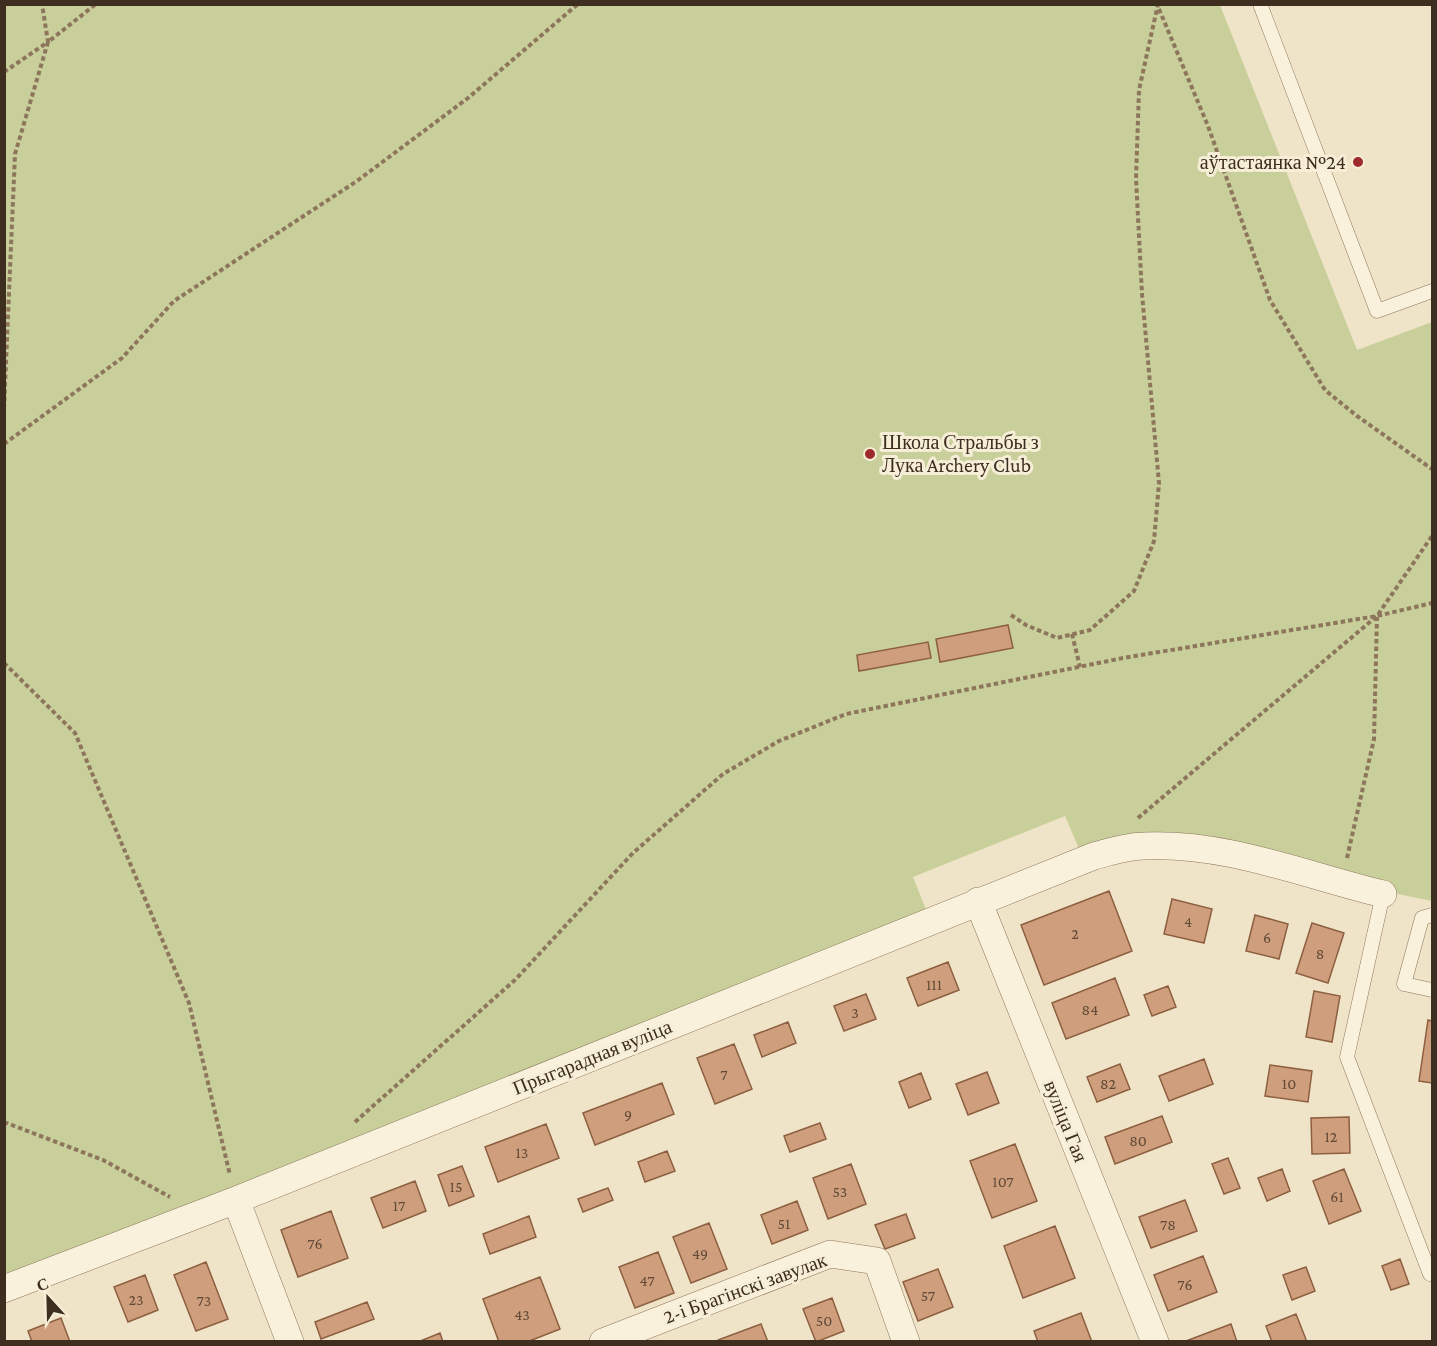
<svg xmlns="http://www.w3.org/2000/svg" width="1437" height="1346" font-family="'Crimson Pro',serif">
<rect width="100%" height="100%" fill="#f0e4c8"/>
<path fill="#c9cf9b" d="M5 5H1220L1357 350 1432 322V901L1383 891 1250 854 1082 856 1065 816 913 877 929 917 5 1287Z"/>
<path fill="#cf9f7d" stroke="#8d5f41" stroke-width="1.5" d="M1008 625 1013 648 940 662 936 639Z
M928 642 931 658 859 671 857 655Z
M1109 891 1132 951 1044 985 1021 925Z
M1172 899 1212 909 1204 943 1164 934Z
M1255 915 1288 924 1279 959 1246 951Z
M1312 923 1344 933 1328 983 1296 973Z
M948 962 959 990 918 1006 907 978Z
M1115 978 1129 1015 1066 1039 1052 1003Z
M1168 986 1176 1007 1152 1016 1144 995Z
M1314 991 1340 996 1332 1042 1306 1037Z
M866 994 876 1019 844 1031 834 1006Z
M1428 1020 1432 1021V1083L1419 1081Z
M788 1022 796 1043 762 1057 754 1035Z
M734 1044 752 1089 715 1104 697 1058Z
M1204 1059 1213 1084 1169 1101 1159 1076Z
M1120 1064 1130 1089 1097 1102 1087 1077Z
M1270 1065 1312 1071 1308 1102 1265 1096Z
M987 1072 999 1103 968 1115 956 1084Z
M921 1073 931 1099 909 1108 899 1082Z
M662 1083 674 1114 595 1145 583 1113Z
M1162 1116 1172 1142 1115 1164 1105 1137Z
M1349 1117 1350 1153 1312 1154 1311 1118Z
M820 1123 826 1139 790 1152 784 1136Z
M546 1124 559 1158 498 1182 485 1147Z
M1015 1144 1037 1201 992 1218 970 1161Z
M667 1151 675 1171 645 1182 638 1162Z
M1228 1158 1240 1188 1224 1194 1212 1164Z
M851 1164 866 1204 828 1219 813 1178Z
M462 1166 474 1196 449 1206 438 1175Z
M1282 1169 1290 1191 1267 1201 1258 1178Z
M1344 1169 1361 1211 1329 1224 1313 1181Z
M415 1181 426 1211 383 1228 371 1198Z
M608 1188 613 1200 583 1212 578 1199Z
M1185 1200 1197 1231 1151 1248 1139 1217Z
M797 1201 808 1230 772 1244 761 1215Z
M331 1211 348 1258 298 1277 281 1230Z
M906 1214 915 1238 885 1249 875 1225Z
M529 1216 536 1237 490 1254 483 1234Z
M709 1223 727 1269 691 1283 673 1237Z
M1055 1226 1075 1278 1023 1298 1004 1246Z
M658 1252 674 1293 635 1308 619 1267Z
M1203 1256 1217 1292 1168 1311 1154 1275Z
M1400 1259 1409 1284 1391 1290 1382 1266Z
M206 1262 228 1319 196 1331 174 1275Z
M1306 1267 1315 1291 1292 1300 1283 1275Z
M938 1269 953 1307 918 1321 903 1282Z
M145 1275 158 1310 128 1322 114 1287Z
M540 1277 560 1329 527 1342H499L483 1299Z
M832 1298 844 1331 816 1342 803 1309Z
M367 1302 374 1319 321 1339 315 1322Z
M1081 1313 1092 1342H1038L1034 1331Z
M1296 1314 1307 1342H1272L1266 1326Z
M61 1318 70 1342H32L28 1331Z
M761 1324 768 1342H718V1340Z
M1231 1324 1237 1342 1186 1341Z
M440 1333 443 1342H418Z"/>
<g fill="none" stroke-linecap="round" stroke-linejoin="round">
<g stroke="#8d765c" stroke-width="15">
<path id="lane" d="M1260 4 1377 311 1432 291
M1383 894 1347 1057 1430 1274
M1432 915 1422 918 1404 984 1432 990"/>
</g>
<g stroke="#8d765c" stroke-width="28">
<path id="street" d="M978 901 1155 1342
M236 1200 290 1342
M4 1289 236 1200 1094 856C1110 852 1127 846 1144 846 1226 842 1304 875 1383 894
M603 1342 830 1254 877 1261 906 1342"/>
</g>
<path stroke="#8d765c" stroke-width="4" stroke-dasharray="4.5 3" stroke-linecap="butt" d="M1159 9 1208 126 1270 300 1325 390 1357 416 1432 469
M4 72 48 42 42 4
M4 409 15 154 48 42 96 4
M4 444 122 358 174 301 357 181 468 98 578 4
M1011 615 1026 625 1057 638 1090 630 1134 591 1154 541 1159 483 1142 294 1136 178 1139 90 1158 4
M1072 634 1080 667
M4 663 75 733 189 1003 230 1175
M1138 818 1377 616 1432 536
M1347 858 1374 739 1377 617
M4 1122 103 1160 170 1197
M355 1122 515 980 633 853 723 774 779 741 846 714 1123 658 1377 616 1432 603"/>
<use href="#lane" stroke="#faf1dc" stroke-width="14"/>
<use href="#street" stroke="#faf1dc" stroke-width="27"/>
</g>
<g fill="#9e2a2b" stroke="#f7eed8" stroke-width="2">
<circle cx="1358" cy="162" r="6"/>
<circle cx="870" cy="454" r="6"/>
</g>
<g text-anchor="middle" stroke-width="6" stroke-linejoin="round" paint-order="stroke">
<g font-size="16" fill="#624a37">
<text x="1188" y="927">4</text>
<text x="1075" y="939">2</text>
<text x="1267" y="943">6</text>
<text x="1320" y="959">8</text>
<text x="934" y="990">111</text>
<text x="1090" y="1015">84</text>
<text x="855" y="1018">3</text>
<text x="724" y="1080">7</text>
<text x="1108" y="1089">82</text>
<text x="1289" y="1089">10</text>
<text x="628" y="1120">9</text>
<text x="1331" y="1142">12</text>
<text x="1138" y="1146">80</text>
<text x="522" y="1158">13</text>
<text x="1003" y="1187">107</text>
<text x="456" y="1192">15</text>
<text x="840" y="1197">53</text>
<text x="1337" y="1202">61</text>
<text x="399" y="1211">17</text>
<text x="784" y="1229">51</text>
<text x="1168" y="1230">78</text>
<text x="315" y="1249">76</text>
<text x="700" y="1259">49</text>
<text x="647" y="1286">47</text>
<text x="1185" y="1290">76</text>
<text x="928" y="1301">57</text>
<text x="136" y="1305">23</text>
<text x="204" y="1306">73</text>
<text x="522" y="1320">43</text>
<text x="824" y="1326">50</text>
</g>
<g font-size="20" fill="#3d2e20" stroke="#f7eed8" text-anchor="end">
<text x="1346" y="169">аўтастаянка №24</text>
<text x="882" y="449" text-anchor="start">Школа Стральбы з<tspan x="882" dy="23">Лука Archery Club</tspan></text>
</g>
<g font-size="20" fill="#3d2e20" stroke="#f7eed8">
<text transform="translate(592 1057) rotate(-22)" y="7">Прыгарадная вуліца</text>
<text transform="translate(1066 1121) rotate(68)" y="7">вуліца Гая</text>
<text transform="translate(745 1288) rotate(-20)" y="7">2-і Брагінскі завулак</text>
</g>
</g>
<rect width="1437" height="1346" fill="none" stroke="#3d2e20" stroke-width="12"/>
<g transform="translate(48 1298) rotate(338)" stroke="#f7eed8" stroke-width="4.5" paint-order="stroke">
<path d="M0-4.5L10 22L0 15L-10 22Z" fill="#3d2e20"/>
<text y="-9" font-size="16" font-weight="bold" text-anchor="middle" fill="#3d2e20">С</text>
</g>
</svg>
